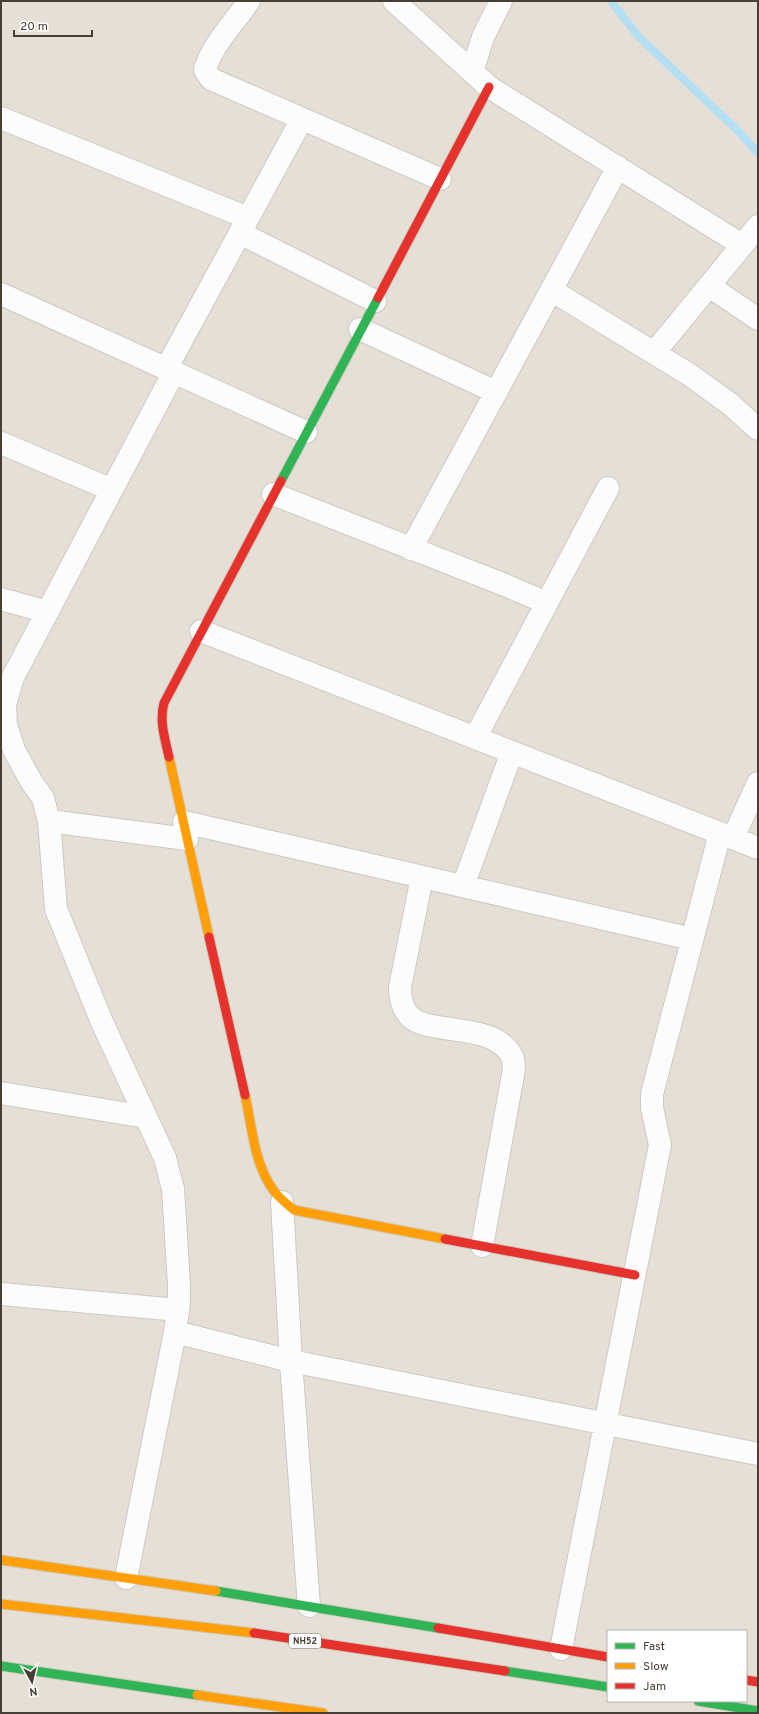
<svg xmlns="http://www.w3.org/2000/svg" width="759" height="1714" font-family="Overpass,sans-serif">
<rect width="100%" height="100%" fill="#f0ede8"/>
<path fill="#e5dfd5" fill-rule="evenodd" d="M1 1H758V1713H1ZM608 1631H746V1701H608Z"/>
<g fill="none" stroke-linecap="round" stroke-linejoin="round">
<path stroke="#b4def2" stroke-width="8" d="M611 1 638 36 739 132 758 153"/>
<g stroke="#cdc9c4" stroke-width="24">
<path id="street" d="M249 1C235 22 211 46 205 70L211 79 440 179
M394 1 489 87 742 245
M472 72 483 37 501 1
M1 118 248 218
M240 233 375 301
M709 286 758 319
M551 290 690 375 730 404 758 429
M1 294 306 432
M360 329 496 392
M654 353 758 226
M166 369 302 119
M1 443 112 490
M273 494 505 585 547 603
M411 549 618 167
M1 599 48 612
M201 631 758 848
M475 738 608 488
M49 821 187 839
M184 822 692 939
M733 838 758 783
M422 877 400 987C400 996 401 1005 407 1013 423 1038 492 1019 512 1056 514 1060 513 1065 514 1069L482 1246
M463 886 512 752
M1 1093 146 1117
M282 1202 291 1361 309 1606
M1 1294 178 1310
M175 1332 291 1361 758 1454
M126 1578 175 1332 179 1304V1284L173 1189 165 1158 101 1020 56 909 49 821 43 798 31 781 14 750 6 725 5 705 13 677 174 372
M561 1649 660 1145 652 1108V1094L720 833"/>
</g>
<g stroke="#d0cabe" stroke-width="11">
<path id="fast" d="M281 481 378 298
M216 1591 438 1628
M1 1666 197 1695
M505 1671 608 1687
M698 1701 758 1711"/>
</g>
<g stroke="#d0cabe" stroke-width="11">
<path id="slow" d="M169 757 209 937
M245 1095C252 1126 254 1165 274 1191 279 1198 287 1204 294 1210L445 1239
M1 1560 216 1591
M1 1604 254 1633
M197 1695 323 1713"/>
</g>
<g stroke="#d0cabe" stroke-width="11">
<path id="jam" d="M378 298 489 87
M169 757C165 739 159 721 164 703L281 481
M209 937 245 1095
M445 1239 635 1275
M438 1628 608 1657
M254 1633 505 1671
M746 1680 758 1682"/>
</g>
<use href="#street" stroke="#fdfcfc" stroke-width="22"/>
<use href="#fast" stroke="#30b455" stroke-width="9"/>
<use href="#slow" stroke="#ff9f0a" stroke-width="9"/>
<use href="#jam" stroke="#e5322d" stroke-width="9"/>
</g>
<g text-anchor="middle" stroke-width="4" stroke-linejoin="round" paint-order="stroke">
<rect fill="#fff" stroke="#7e7871" stroke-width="1" x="289" y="1634" width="32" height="14" rx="3"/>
<g font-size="9" font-weight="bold" fill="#473e34">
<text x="305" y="1644">NH52</text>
</g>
</g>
<rect width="759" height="1714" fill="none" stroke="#473e34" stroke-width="4"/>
<rect x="607" y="1630" width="140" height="72" fill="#ffffff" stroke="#b5b2ae"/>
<rect x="615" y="1643" width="20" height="6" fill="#30b455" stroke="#b5b2ae"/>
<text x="643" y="1650" font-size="12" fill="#473e34">Fast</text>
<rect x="615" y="1663" width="20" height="6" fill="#ff9f0a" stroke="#b5b2ae"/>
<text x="643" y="1670" font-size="12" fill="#473e34">Slow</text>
<rect x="615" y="1683" width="20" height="6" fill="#e5322d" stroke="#b5b2ae"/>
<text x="643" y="1690" font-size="12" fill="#473e34">Jam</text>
<g transform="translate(32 1682) rotate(172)" stroke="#ffffff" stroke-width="3" paint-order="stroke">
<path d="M0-3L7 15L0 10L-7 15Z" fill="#473e34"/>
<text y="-6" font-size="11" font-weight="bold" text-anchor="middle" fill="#473e34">N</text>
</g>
<path d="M14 30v6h78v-6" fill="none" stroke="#473e34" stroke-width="2"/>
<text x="20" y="30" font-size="12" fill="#473e34" stroke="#ffffff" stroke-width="3" paint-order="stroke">20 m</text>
</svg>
